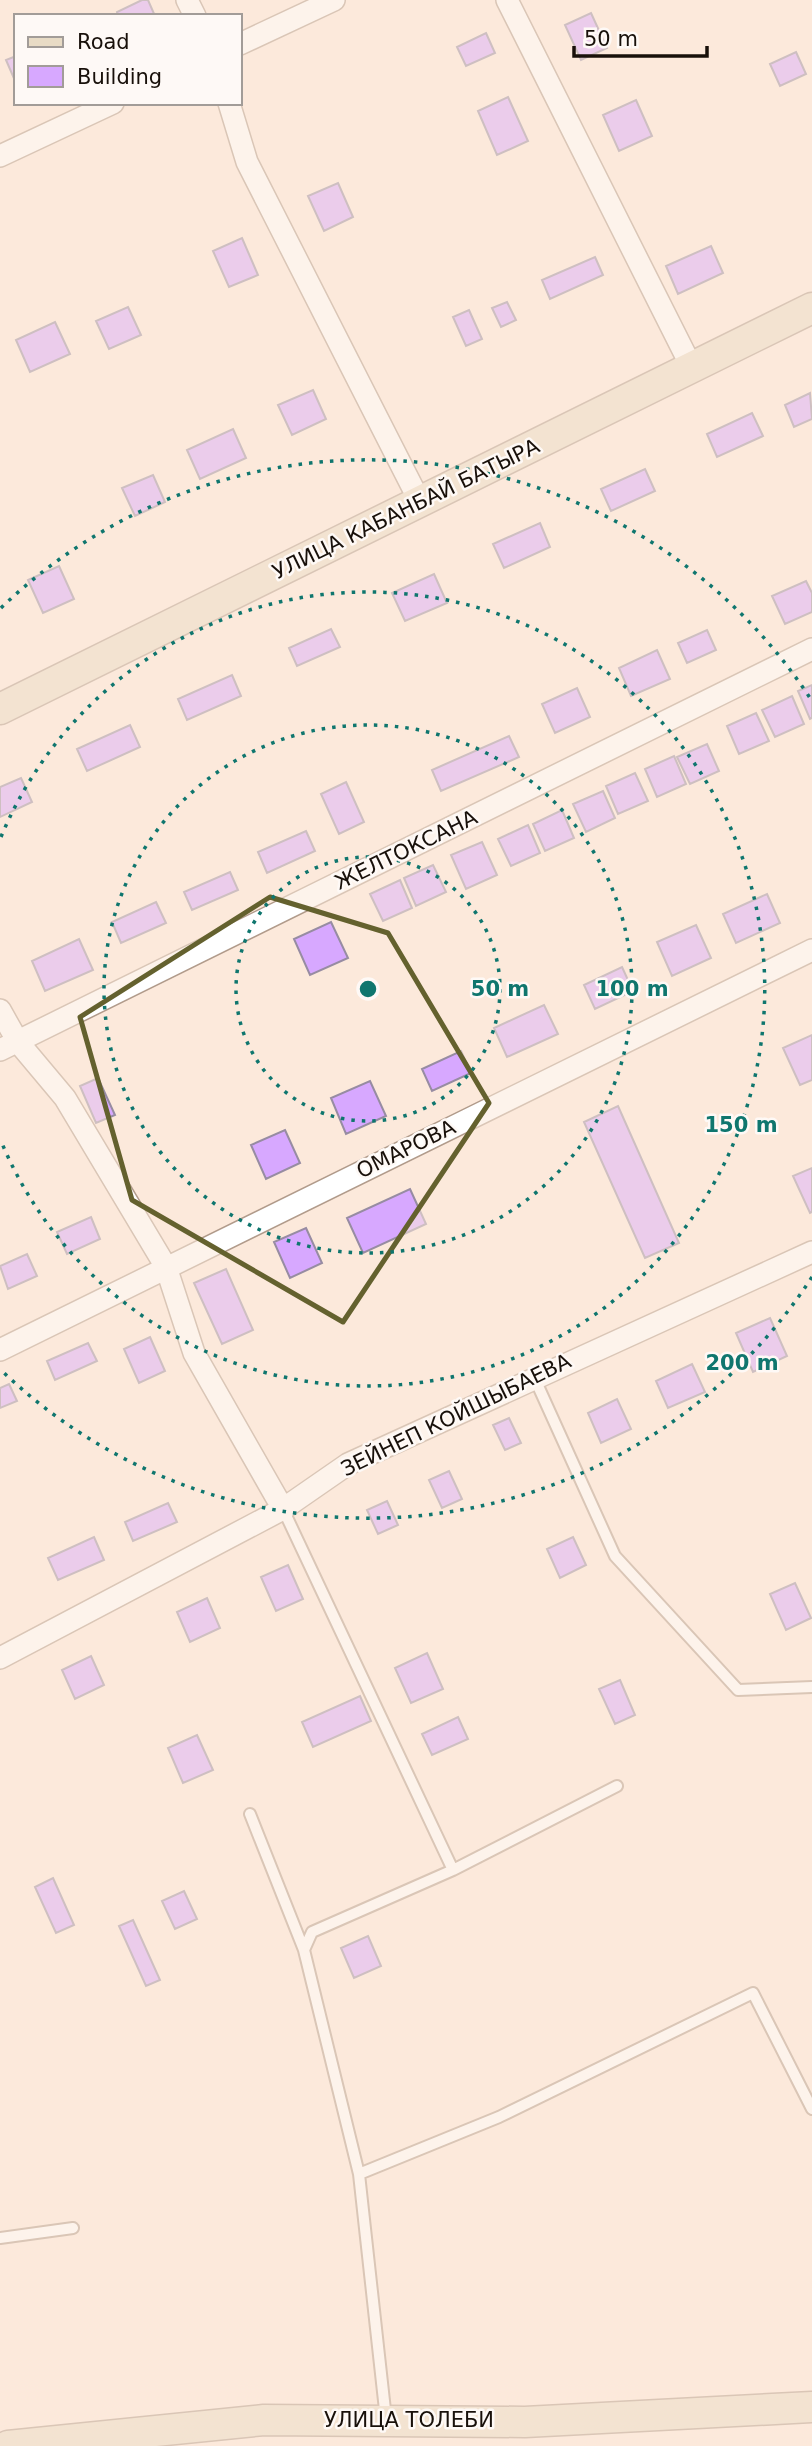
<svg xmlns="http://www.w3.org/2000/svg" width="812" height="2446" font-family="'DejaVu Sans',sans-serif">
<rect width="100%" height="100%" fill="#fce9db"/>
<path fill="#d7a8ff" stroke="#978ca2" stroke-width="2" d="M142 0H148L155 16H118L117 12Z
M591 13 607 48 581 60 565 25Z
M486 33 495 53 466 66 457 47Z
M796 52 806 74 780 86 770 64Z
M16 56V83L6 60Z
M508 97 528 141 497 155 478 111Z
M636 100 652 136 619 151 603 115Z
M338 183 353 217 324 231 308 196Z
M242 238 258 275 229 287 213 251Z
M711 246 723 273 678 294 666 266Z
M595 257 603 275 550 299 542 280Z
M507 302 516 320 501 327 492 308Z
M128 307 141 335 109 349 96 321Z
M469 310 482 339 466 346 453 317Z
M55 322 70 354 30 372 16 340Z
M313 390 326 419 292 435 278 405Z
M810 393 812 419 794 427 785 405Z
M752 413 763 436 717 457 707 434Z
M233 429 246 458 200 479 187 450Z
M645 469 655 491 611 511 601 489Z
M153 475 165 502 135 516 122 488Z
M540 523 550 547 504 568 493 544Z
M59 566 74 599 43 613 28 580Z
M434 574 447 603 405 621 392 593Z
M806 581 812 593V612L785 624 772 596Z
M331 629 340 647 297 666 289 648Z
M707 630 716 650 687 663 678 643Z
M657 650 670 679 631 696 619 668Z
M232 675 241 696 187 720 178 699Z
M812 685V718L810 719 798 691Z
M577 688 590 717 555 733 542 704Z
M792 696 804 724 775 737 762 710Z
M756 713 769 741 739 754 727 726Z
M130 725 140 747 87 771 77 749Z
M509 736 519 757 441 791 432 770Z
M707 744 719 771 690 784 677 757Z
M674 756 686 784 657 797 645 769Z
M635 773 648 801 618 814 606 786Z
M21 778 32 802 0 817V787Z
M346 782 364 822 339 834 321 794Z
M603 791 615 818 586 832 573 804Z
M562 810 574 838 545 851 533 824Z
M528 825 540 853 511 866 498 839Z
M306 831 315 851 267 873 258 852Z
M482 842 497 875 466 889 451 855Z
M433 865 446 892 416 906 404 878Z
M230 872 238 890 192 910 184 892Z
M400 880 412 908 383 921 370 894Z
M767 894 780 923 736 943 723 914Z
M156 902 166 923 121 943 112 922Z
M331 922 348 958 310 975 294 939Z
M696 925 711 958 672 976 657 942Z
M79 939 93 970 45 991 32 961Z
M622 967 633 991 595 1009 584 985Z
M544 1005 558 1034 507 1057 494 1028Z
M812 1035V1080L800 1085 783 1048Z
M461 1051 471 1073 432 1091 422 1069Z
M98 1078 115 1115 96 1123 80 1086Z
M370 1081 386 1116 346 1134 331 1098Z
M618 1106 679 1243 645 1258 584 1122Z
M285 1130 300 1163 266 1179 251 1145Z
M812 1168V1212L810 1213 793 1176Z
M410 1189 426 1224 363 1253 347 1218Z
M91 1217 100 1239 67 1254 57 1232Z
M306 1228 322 1263 290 1278 274 1242Z
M27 1254 37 1276 8 1289 0 1266Z
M226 1269 253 1330 222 1344 194 1283Z
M770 1318 787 1356 753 1372 736 1333Z
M150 1337 165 1371 139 1383 124 1349Z
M88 1343 97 1361 55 1380 47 1361Z
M692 1364 705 1392 668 1408 656 1381Z
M9 1384 17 1401 0 1408V1388Z
M617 1399 631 1429 601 1443 588 1413Z
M509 1418 521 1443 505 1450 493 1425Z
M449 1471 462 1499 442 1508 429 1480Z
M387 1501 398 1525 378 1534 367 1510Z
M168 1503 177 1522 133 1541 125 1522Z
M94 1537 104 1560 58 1580 48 1558Z
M573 1537 586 1565 560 1578 547 1549Z
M288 1565 303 1599 276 1611 261 1577Z
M795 1583 811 1618 786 1630 770 1594Z
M207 1598 220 1628 190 1642 177 1612Z
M427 1653 443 1689 411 1703 395 1668Z
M91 1656 104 1685 75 1699 62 1670Z
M620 1680 635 1715 615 1724 599 1689Z
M360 1696 371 1721 313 1747 302 1722Z
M458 1717 468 1739 432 1755 422 1734Z
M197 1735 213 1770 183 1783 168 1748Z
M53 1878 74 1925 56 1933 35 1887Z
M184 1891 197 1919 175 1929 162 1901Z
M133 1920 160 1980 146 1986 119 1926Z
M368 1936 381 1966 354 1978 341 1948Z"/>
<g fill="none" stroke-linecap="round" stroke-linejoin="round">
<g stroke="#b19b8b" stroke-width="14">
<path id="lane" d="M534 1377 615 1556 738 1690 812 1687
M283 1509 453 1870
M250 1814 304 1950
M359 2174 499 2117 753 1993 812 2109
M0 2238 73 2228
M386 2419 359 2174 304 1950 312 1932 453 1870 617 1786"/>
</g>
<g stroke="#b19b8b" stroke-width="24">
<path id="street" d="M187 0 195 16
M507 0 692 368
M240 44 334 0
M229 103 247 162 420 502
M0 156 113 103
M0 1010 18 1042 65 1098 166 1267 194 1353 283 1509
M0 1050 812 649
M0 1350 812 950
M0 1658 283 1509 348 1464 812 1252"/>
</g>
<g stroke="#b19b8b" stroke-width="33">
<path id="secondary" d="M0 709 812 308
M8 2446 264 2420 525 2422 812 2407"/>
</g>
<use href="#lane" stroke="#fff" stroke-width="10"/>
<use href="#street" stroke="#fff" stroke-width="21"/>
<use href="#secondary" stroke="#e8dbc5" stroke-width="30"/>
</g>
<path d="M0 0H812V2446H0ZM270 897 388 933 489 1103 343 1322 132 1200 80 1017Z" fill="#fce9db" fill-opacity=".55" fill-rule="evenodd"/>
<path fill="none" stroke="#64612e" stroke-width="5" stroke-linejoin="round" d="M270 897 388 933 489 1103 343 1322 132 1200 80 1017Z"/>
<g fill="none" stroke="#0f766e" stroke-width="3.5" stroke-dasharray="3.5 7">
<circle cx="368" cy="989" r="132"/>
<circle cx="368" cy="989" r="264"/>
<path d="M1 837A397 397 0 1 1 1 1141"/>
<path d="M812 1277A529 529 0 0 1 1 1370M1 608A529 529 0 0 1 812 701"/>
</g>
<g text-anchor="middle" stroke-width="5" stroke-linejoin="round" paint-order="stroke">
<g font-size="21" fill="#18100a" stroke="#fef9f6">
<text transform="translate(406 509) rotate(-26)" y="7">УЛИЦА КАБАНБАЙ БАТЫРА</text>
<text transform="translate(406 850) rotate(-26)" y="7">ЖЕЛТОКСАНА</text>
<text transform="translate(406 1149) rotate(-26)" y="7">ОМАРОВА</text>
<text transform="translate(456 1415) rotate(-26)" y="7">ЗЕЙНЕП КОЙШЫБАЕВА</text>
<text x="409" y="2427">УЛИЦА ТОЛЕБИ</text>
</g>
</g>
<circle cx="368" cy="989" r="10" fill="#0f766e" stroke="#fef9f6" stroke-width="3.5"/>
<g font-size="21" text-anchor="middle" font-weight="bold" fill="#0f766e" stroke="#fef9f6" stroke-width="5" stroke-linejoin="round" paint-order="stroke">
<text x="500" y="996">50 m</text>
<text x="632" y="996">100 m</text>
<text x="741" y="1132">150 m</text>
<text x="742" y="1370">200 m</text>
</g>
<rect x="14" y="14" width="228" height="91" fill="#fef9f6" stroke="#a29c98" stroke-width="2"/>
<rect x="28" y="37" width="35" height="10" fill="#e8dbc5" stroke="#a29c98" stroke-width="2"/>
<text x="77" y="49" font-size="21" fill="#18100a">Road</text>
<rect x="28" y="66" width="35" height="21" fill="#d7a8ff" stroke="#a29c98" stroke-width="2"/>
<text x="77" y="84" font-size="21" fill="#18100a">Building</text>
<path d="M574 46v10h133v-10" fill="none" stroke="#18100a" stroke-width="3.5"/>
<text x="584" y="46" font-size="21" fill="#18100a" stroke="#fef9f6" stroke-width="5" paint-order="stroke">50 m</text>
</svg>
